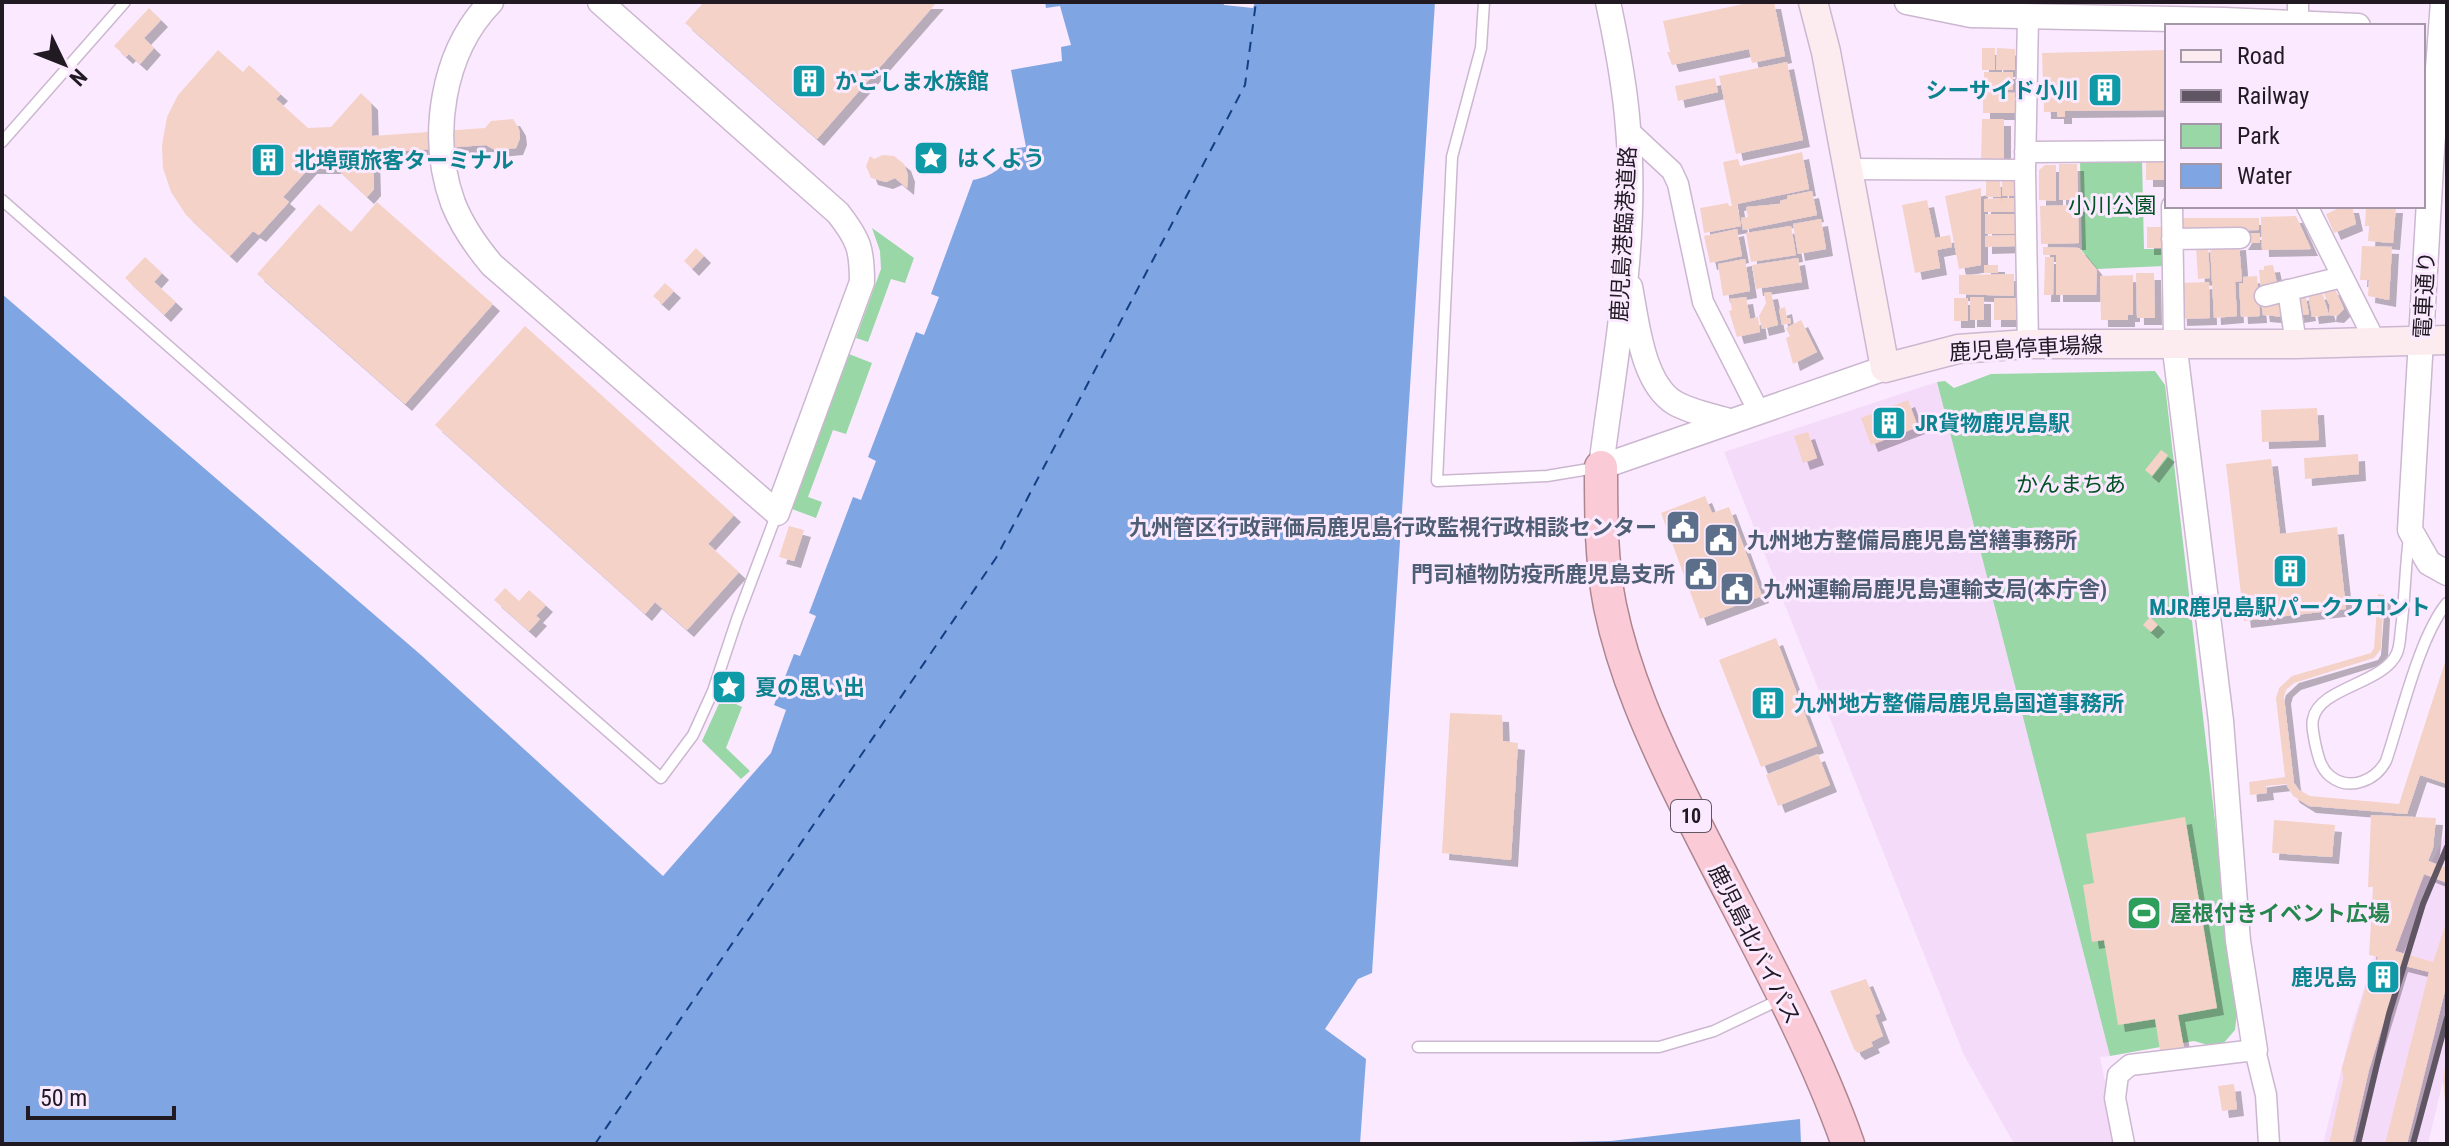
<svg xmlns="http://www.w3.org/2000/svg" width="2449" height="1146" font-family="'Roboto Condensed','Noto Sans JP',sans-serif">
<defs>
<filter id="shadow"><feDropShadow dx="7" dy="7" stdDeviation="0" flood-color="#0004"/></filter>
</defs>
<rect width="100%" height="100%" fill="#fbeaff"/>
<path fill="#f5dbfa" d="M1937 382 2110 1056 2100 1057 2118 1144H2014L1964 1055 1724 452Z
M2447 831V1064L2428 1144H2323L2352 1026 2378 944 2425 876Z"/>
<path fill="#9ad7a7" d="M2142 159 2144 249H2165V266L2097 269 2082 251 2080 161Z
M872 228 914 258 905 283 891 279 868 342 856 338 881 269 880 251Z
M849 354 872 363 846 434 833 430 808 497 822 502 816 518 792 509Z
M2155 371 2165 385 2237 1013 2235 1030 2222 1045H2208L2194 1041 2110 1056 1937 382 1945 381 1954 388 1991 374Z
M722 697 742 707 726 748 750 771 741 779 702 741Z"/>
<path fill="#7fa5e3" d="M1045 2H1223L1224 5 1253 8 1255 2H1435L1372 973 1358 979 1325 1029 1366 1059 1360 1144H2V294L421 655 663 876 771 753 786 710 774 705 794 654 800 656 816 616 809 613 853 497 861 500 876 461 868 457 916 332 924 335 939 297 931 294 973 180C993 176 1004 168 1011 149L1026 147 1011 70 1062 61 1061 47 1071 45 1060 6 1046 8Z
M1800 1119 1801 1144H1472L1611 1141Z"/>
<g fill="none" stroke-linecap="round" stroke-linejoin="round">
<path stroke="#133f86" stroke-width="2" stroke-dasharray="10 8" stroke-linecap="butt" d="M595 1144 996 558 1245 85 1256 2"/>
</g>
<path fill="#f4d2c8" filter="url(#shadow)" d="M704 2H937L817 139 685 23Z
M1753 2H1774L1785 56 1752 63 1749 49 1672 65 1667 52H1670L1663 21Z
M149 8 161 20 144 38 154 48 140 64 129 54 126 57 114 46Z
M1982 48H1995V70H1982Z
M1997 48 2015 49V70H1996Z
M218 50 243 72 249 65 281 94 276 99 308 128 331 127 361 93 371 103 372 136 485 128 491 121 513 119 519 129 520 138 516 148 495 150 486 145 373 153 374 189 367 197 335 167H310L283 197 289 202 259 235 253 231 230 256 186 215 171 192 163 168 162 145 167 117 178 95Z
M2167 50V110L2065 111V117H2057V112H2044L2042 53Z
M1787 62 1803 140 1736 154 1719 76Z
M1984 72H2013V90L1984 89Z
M1715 78 1718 92 1678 101 1675 86Z
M1983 92 2017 93V113H1983Z
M1982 119H2004V159H1981Z
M1802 152 1809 189 1737 204 1741 226 1704 233 1700 208 1728 203 1729 206H1732L1723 162 1738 159 1740 166Z
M883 155 894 156 904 164 908 175 907 188 895 178 886 182 871 178 866 166 870 156 874 159Z
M2146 160H2161L2164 164V180H2146Z
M2059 164H2077L2078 200H2059Z
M2045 165H2056V201L2039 200V170Z
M1986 180H2000L2001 197H1986Z
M2002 180H2012L2018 185V196H2002Z
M1981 188V265L1959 269 1945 196Z
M1812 191 1817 215 1743 230 1741 218 1748 217 1746 207 1781 204 1780 201 1787 199V196Z
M2001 198 2002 204V198H2016V212H1984V199Z
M1927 200 1935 238 1950 235 1952 247 1937 250 1940 268 1915 273 1902 205Z
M377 202 493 304 405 404 257 274 319 204 351 232Z
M2078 205 2079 243 2041 244 2040 206Z
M2344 206H2352L2356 224 2334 233 2326 214Z
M2366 206H2396L2393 243 2368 241 2369 226H2365Z
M1985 214H2017V234H1985Z
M2296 216 2311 249 2262 250 2261 217Z
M2179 218H2259V230L2179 231Z
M1821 219 1826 249 1798 254 1793 224Z
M1791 226 1796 255 1751 262 1746 233Z
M2147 227H2164L2165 248H2147Z
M1737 229 1742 256 1710 263 1704 236Z
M2247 233H2260V243H2241Z
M2017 235V246L1985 247V236Z
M2239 243 2242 281 2235 282 2237 316 2214 318 2210 245Z
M2208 245 2210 278 2198 279 2196 246Z
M2362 246 2392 247 2389 300 2368 296 2369 280H2360Z
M2043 247 2079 248 2097 270 2096 295H2056V255H2043Z
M696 248 704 256 692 269 684 261Z
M145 257 162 273 154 282 176 302 164 315 125 278Z
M2045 257H2054L2053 295H2044Z
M1798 258 1802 282 1756 289 1752 265Z
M1745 259 1750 291 1723 296 1718 264Z
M1984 265H1998V273H1984Z
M2273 265 2278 288 2261 290 2259 270H2264V266Z
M2136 273H2154L2155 318H2137Z
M2014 274V296L1959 294V275Z
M2133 275V315H2128V320H2101L2100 276Z
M2257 276 2260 316 2241 317 2239 283H2243V277Z
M2209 282 2210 318 2180 319 2179 283Z
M665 283 674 291 662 304 653 296Z
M2334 287 2344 309 2337 316 2329 315 2330 306 2323 292Z
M1771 292 1778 325 1762 329 1759 316 1766 303 1764 293Z
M2322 292 2329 315 2312 317 2308 294Z
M2305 293 2309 314 2297 316 2293 295Z
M1746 297 1750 319 1758 317 1760 332 1737 337 1729 311 1732 310 1730 299Z
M1970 297H1984V320H1970Z
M1954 298H1968V321H1954Z
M1994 298H2018V320H1994Z
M2282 298 2285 317 2263 315 2261 302Z
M1785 307 1787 318H1790L1791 323 1782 325 1779 309Z
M1801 320 1817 352 1793 364 1786 338 1790 336 1786 328Z
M525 326 734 515 708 544 739 572 687 630 655 602 645 614 435 425Z
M1908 400 1918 427 1871 445 1861 418Z
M2317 408 2319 440 2262 442 2261 410Z
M2041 415 2048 416 2050 423 2046 429 2039 428 2036 421Z
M1808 432 1817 458 1803 463 1794 436Z
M2161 450 2168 455 2152 476 2145 470Z
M2358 454 2359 474 2305 479 2304 458Z
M2271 459 2280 534 2337 527 2346 609 2244 621 2226 464Z
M1705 496 1712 513 1729 507 1762 596 1700 619 1661 513Z
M789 526 804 530 794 561 779 557Z
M505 588 519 601 529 590 546 605 536 616 540 619 529 631 494 600Z
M2378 594 2384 595 2381 649 2374 658 2294 683 2286 690 2284 697 2294 783 2299 790 2310 796 2399 804 2446 659 2447 784 2420 775 2407 814 2309 806 2293 796 2286 784 2266 786 2267 793 2250 795 2249 782 2285 777 2276 698 2279 688 2292 676 2371 653 2374 648Z
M2150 617 2158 625 2151 632 2143 625Z
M1776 638 1817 746 1761 767 1719 660Z
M1450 713 1502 715 1503 741 1518 743 1511 860 1442 853Z
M1818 754 1830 785 1778 806 1766 775Z
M2371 815 2436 818 2433 848 2428 861 2447 868V883L2424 874 2395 951 2433 962 2447 920V983L2407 1144H2385L2429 972 2401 965 2369 1070 2352 1144H2329L2343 1079 2342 1068 2367 982 2378 957 2369 955 2373 887H2368Z
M2185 817 2217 1008 2178 1015 2184 1048 2160 1051 2155 1019 2118 1025 2104 940 2092 942 2083 885 2094 883 2086 834Z
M2274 820 2335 825 2332 857 2272 853Z
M1866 979 1880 1013 1875 1015 1883 1036 1871 1042 1873 1046 1858 1053 1854 1049 1830 991Z
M2445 1066 2447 1102H2445L2443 1080Z
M2234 1084 2237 1109 2222 1111 2218 1086Z"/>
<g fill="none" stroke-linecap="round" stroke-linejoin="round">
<g stroke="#ccb7d0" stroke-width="13">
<path id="service" d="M1484 2 1481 48 1452 157 1437 481 1547 476 1595 468
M2 142 125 2
M2 200 661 778 693 735 713 691 737 619 777 513
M2409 538C2405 568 2405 599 2401 629 2400 637 2400 646 2397 653 2384 684 2319 687 2313 719 2311 727 2314 735 2315 743 2318 755 2320 768 2330 776 2350 792 2376 780 2386 761 2401 717 2419 637 2447 603
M1418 1047H1659L1714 1031 1781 999"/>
</g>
<g stroke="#ccb7d0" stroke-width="23">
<path id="minor" d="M2298 2V23
M2028 17 2025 170 2028 344
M1629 131 1672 171 1678 184 1703 302 1759 412
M2025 152 2167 151
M1847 169 2025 170
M2172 206 2174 342
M2307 206 2376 343
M2172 239 2240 238
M2288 290 2296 344
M2265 296 2342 277
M2124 1144 2115 1098 2118 1075 2130 1065 2255 1050 2266 1095 2269 1144"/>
</g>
<g stroke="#ccb7d0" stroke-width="27">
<path id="tertiary" d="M491 2C442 52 429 137 453 203 462 226 476 246 492 265L777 513 862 282C862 249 859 240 838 213L600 2
M1608 2C1617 44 1625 85 1628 128 1638 241 1615 356 1601 467L1885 368
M1907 2 1971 15 2224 20 2358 26
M2443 2 2432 149 2410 530 2429 563 2447 573
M1630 287C1637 322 1642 383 1675 403 1691 412 1712 416 1729 421
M2174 342 2221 721 2238 941 2255 1050"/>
</g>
<g stroke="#ccb7d0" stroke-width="31">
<path id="secondary" d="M1813 2 1826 52 1885 368 1958 349 2028 344H2296L2447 340"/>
</g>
<g stroke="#ad8590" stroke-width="35">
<path id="trunk" d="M1601 467C1601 514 1601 561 1610 606 1624 674 1653 738 1683 799 1738 912 1806 1025 1848 1144"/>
</g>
<use href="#service" stroke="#fff" stroke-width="10"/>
<use href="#minor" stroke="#fff" stroke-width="20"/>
<use href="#tertiary" stroke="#fff" stroke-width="24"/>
<use href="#secondary" stroke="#fdecef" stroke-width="28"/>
<use href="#trunk" stroke="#facbd6" stroke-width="32"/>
<path stroke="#605663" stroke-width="6" d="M2358 1144 2389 1014 2423 904 2447 847
M2413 1144 2447 1018"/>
</g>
<defs>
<g id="building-square" transform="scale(1.8)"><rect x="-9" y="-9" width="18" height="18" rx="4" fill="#0f9aa8" stroke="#fbeaff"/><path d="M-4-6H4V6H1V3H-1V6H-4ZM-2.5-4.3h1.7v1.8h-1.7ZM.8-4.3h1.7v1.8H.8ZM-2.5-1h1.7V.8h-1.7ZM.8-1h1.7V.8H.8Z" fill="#fff"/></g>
<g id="sight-square" transform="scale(1.8)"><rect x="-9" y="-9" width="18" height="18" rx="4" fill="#0f9aa8" stroke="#fbeaff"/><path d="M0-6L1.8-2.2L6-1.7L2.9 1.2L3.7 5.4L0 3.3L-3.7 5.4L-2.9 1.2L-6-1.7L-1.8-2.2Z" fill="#fff"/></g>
<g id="civic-square" transform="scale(1.8)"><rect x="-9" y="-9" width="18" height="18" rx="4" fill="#5c6f8a" stroke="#fbeaff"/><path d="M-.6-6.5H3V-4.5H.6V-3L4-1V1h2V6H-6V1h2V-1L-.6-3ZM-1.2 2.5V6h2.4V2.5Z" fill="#fff"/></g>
<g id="stadium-square" transform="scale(1.8)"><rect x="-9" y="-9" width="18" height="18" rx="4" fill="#2e9e5b" stroke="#fbeaff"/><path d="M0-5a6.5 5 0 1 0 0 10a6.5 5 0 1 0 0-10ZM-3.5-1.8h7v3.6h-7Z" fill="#fff"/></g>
</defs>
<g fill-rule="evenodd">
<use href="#building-square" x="809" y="81"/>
<use href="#building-square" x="2105" y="90"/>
<use href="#sight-square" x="931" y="158"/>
<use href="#building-square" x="268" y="160"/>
<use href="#building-square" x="1889" y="423"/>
<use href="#civic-square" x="1683" y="527"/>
<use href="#civic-square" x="1721" y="540"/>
<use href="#building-square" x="2290" y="571"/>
<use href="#civic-square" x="1701" y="574"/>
<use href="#civic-square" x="1737" y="589"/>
<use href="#sight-square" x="729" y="687"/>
<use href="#building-square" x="1768" y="703"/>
<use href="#stadium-square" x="2144" y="913"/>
<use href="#building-square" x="2383" y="977"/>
</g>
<g text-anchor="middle" stroke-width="6" stroke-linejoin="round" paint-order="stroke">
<rect fill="#fbeaff" stroke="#625865" stroke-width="2" x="1671" y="800" width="40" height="32" rx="6"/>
<g font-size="20" font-weight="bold" fill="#211a23">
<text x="1691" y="823">10</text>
</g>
<g font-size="22" font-weight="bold" fill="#0d838f" stroke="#fbeaff" text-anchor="start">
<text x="835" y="89">かごしま水族館</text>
<text x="2079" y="98" text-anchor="end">シーサイド小川</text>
<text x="957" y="166">はくよう</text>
<text x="294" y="168">北埠頭旅客ターミナル</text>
<text x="1915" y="431">JR貨物鹿児島駅</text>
<text x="2290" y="615" text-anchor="middle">MJR鹿児島駅パークフロント</text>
<text x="755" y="695">夏の思い出</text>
<text x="1794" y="711">九州地方整備局鹿児島国道事務所</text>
<text x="2357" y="985" text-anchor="end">鹿児島</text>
</g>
<g font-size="22" fill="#005224" stroke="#fbeaff">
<text x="2112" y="213">小川公園</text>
<text x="2071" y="492">かんまちあ</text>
</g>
<g font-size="22" fill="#211a23" stroke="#fbeaff">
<text transform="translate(1623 234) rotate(-87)" y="8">鹿児島港臨港道路</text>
<text transform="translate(2424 295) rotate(-87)" y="8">電車通り</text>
<text transform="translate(2026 348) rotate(-3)" y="8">鹿児島停車場線</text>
<text transform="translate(1755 944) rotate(63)" y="8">鹿児島北バイパス</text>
</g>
<g font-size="22" font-weight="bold" fill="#4e5e75" stroke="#fbeaff" text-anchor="end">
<text x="1657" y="535">九州管区行政評価局鹿児島行政監視行政相談センター</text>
<text x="1747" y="548" text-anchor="start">九州地方整備局鹿児島営繕事務所</text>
<text x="1675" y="582">門司植物防疫所鹿児島支所</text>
<text x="1763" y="597" text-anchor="start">九州運輸局鹿児島運輸支局(本庁舎)</text>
</g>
<g font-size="22" font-weight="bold" fill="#27864d" stroke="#fbeaff" text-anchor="start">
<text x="2170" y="921">屋根付きイベント広場</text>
</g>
</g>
<rect width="2449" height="1146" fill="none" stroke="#211a23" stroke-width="8"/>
<rect x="2165" y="24" width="260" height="184" fill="#fbeaff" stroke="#a497a7" stroke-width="2"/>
<rect x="2181" y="50" width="40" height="12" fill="#fdecef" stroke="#a497a7" stroke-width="2"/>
<text x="2237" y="64" font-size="24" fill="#211a23">Road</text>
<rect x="2181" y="90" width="40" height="12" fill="#605663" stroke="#a497a7" stroke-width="2"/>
<text x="2237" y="104" font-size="24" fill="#211a23">Railway</text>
<rect x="2181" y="124" width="40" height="24" fill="#9ad7a7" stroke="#a497a7" stroke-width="2"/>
<text x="2237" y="144" font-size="24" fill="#211a23">Park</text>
<rect x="2181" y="164" width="40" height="24" fill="#7fa5e3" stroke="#a497a7" stroke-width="2"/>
<text x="2237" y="184" font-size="24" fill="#211a23">Water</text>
<g transform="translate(64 64) rotate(133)" stroke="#fbeaff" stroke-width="6" paint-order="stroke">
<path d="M0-6L14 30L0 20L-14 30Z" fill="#211a23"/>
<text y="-12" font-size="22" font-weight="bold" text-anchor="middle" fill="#211a23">N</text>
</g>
<path d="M28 1106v12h146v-12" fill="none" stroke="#211a23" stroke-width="4"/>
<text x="40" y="1106" font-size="24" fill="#211a23" stroke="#fbeaff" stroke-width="6" paint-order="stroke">50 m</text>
</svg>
